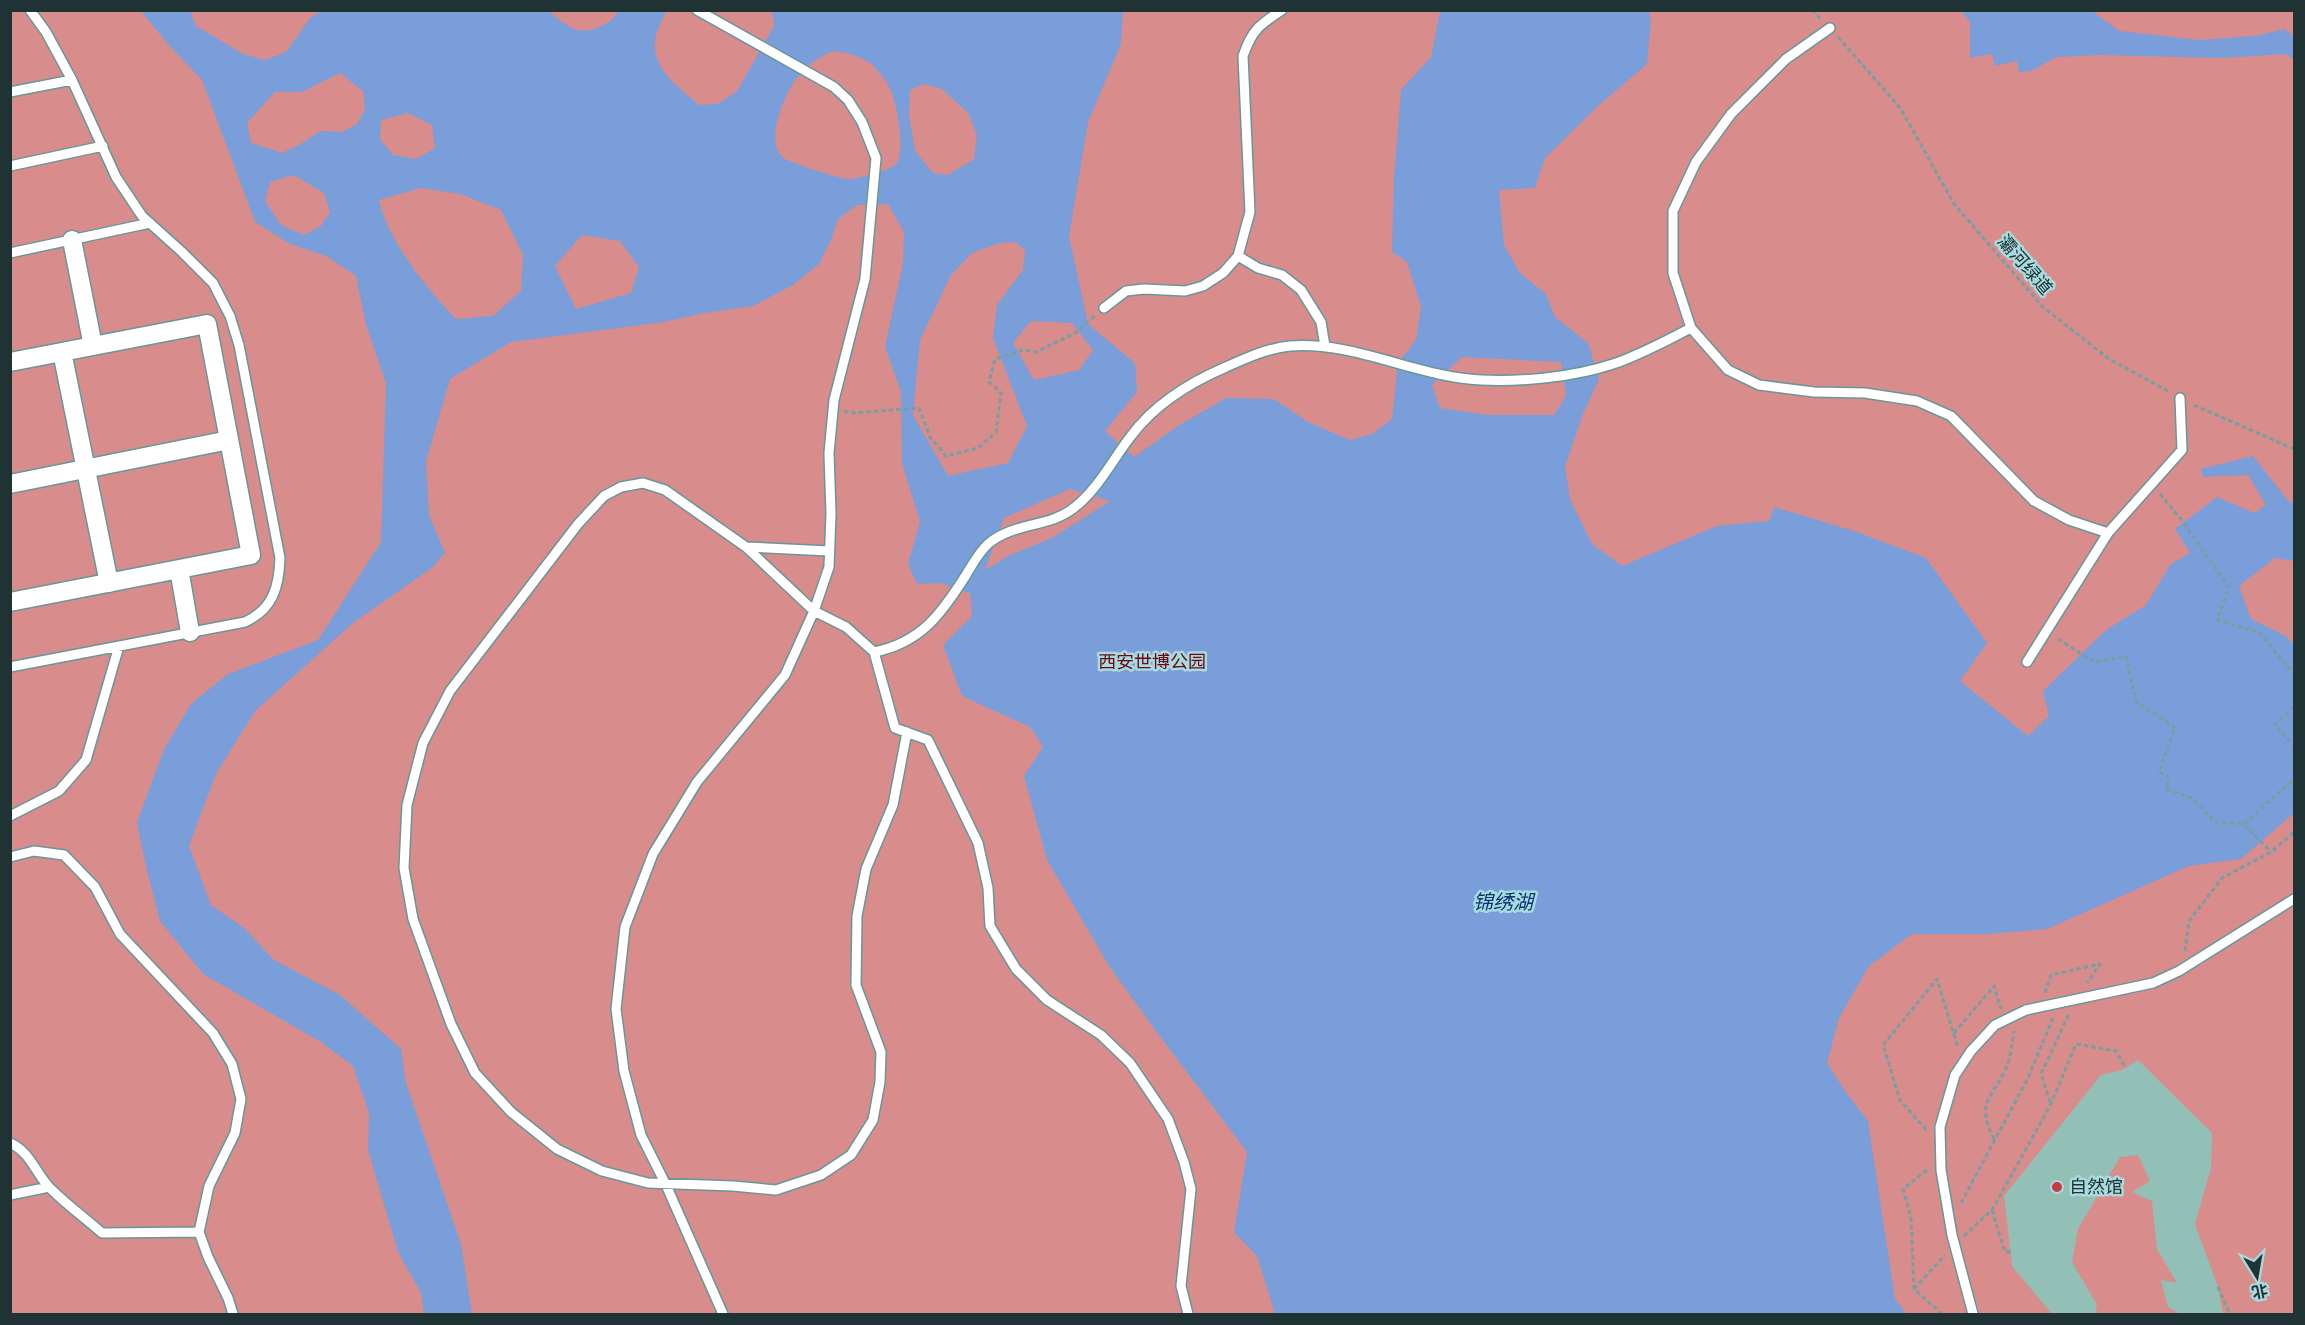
<svg xmlns="http://www.w3.org/2000/svg" width="2305" height="1325" font-family="'DM Sans','Noto Sans SC',sans-serif">
<rect width="100%" height="100%" fill="#a9dadd"/>
<path fill="#d88c8b" d="M11 11H2294V1314H11Z"/>
<path fill="#799eda" fill-rule="evenodd" d="M141 11H190L196 26 243 54 265 60 286 52 311 17 321 11H548C555 16 564 24 572 28 588 36 611 24 619 11H666C663 20 655 32 655 42 653 71 680 88 699 105L718 104 737 91 774 26 773 14 770 11H1123L1121 44 1088 122 1069 236 1088 324 1135 363 1137 392 1105 431 1134 457 1178 426 1226 398 1274 399 1308 422 1350 440 1372 434 1392 419 1398 363 1416 340 1421 307 1407 262 1392 252 1394 178 1401 90 1431 57 1440 11H1649L1651 20 1647 64 1598 106 1545 158 1535 188 1499 190 1504 245 1520 273 1546 294 1555 317 1588 343 1599 379 1583 414 1565 467 1570 499 1592 544 1622 566 1717 526 1769 521 1774 507 1854 531 1926 558 1987 643 1960 681 2028 736 2049 716 2043 691 2106 630 2146 605 2170 565 2190 553 2175 529 2217 497 2254 513 2266 505 2248 475 2203 477 2201 469 2253 456 2290 503 2294 501V561L2275 558 2239 586 2251 619 2286 636 2294 645V813L2241 859 2189 866 2047 929 1989 934H1912L1869 966 1839 1018 1827 1063 1845 1091 1868 1121 1895 1299 1907 1314H1275L1257 1256 1234 1232 1247 1152 1158 1034 1109 966 1047 860 1024 776 1043 747 1030 727 962 696 943 645 972 616 970 593 940 583 917 584 908 564 920 522 902 463 901 392 885 347 903 263 904 232 888 204 857 205 838 219 831 240 819 264 793 285 753 306 704 313 664 322 511 342 450 379 426 461 429 515 445 553 433 567 353 623 255 711 216 774 189 846 211 905 244 928 274 960 340 995 401 1049 406 1083 461 1244 472 1314H424L421 1293 398 1252 368 1150 369 1113 353 1066 321 1042 203 974 160 921 147 871 137 823 164 749 191 704 228 674 318 640 381 542 386 383 366 325 356 276 326 256 290 244 255 222 202 80 167 43ZM833 51C847 53 859 55 871 64 877 69 887 81 890 89 897 103 906 152 896 164 890 171 857 179 848 179 835 178 800 165 787 160 762 149 783 97 794 82 803 68 818 57 833 51ZM340 73 363 91 365 109 357 124 342 132 320 131 301 144 282 153 251 143 247 123 275 92H302ZM924 84 942 89 968 113 977 135 974 159 948 175 933 173 915 151 909 115 910 90ZM408 113 432 125 435 148 416 159 393 155 380 139 381 120ZM294 175 324 193 330 212 321 226 304 235 281 225 265 201 270 182ZM421 188 460 194 501 210 523 255 521 291 493 316 456 319C427 289 388 241 379 200ZM582 235 620 241 639 267 631 293 576 309 555 266ZM1015 242 1025 250 1023 270 997 305 993 338 1027 426 1008 463 948 476 913 415 920 340 951 275 972 253 1000 243ZM1031 321 1072 323 1093 350 1079 370 1034 380 1013 343ZM1462 357 1561 362 1566 396 1554 415H1487L1440 408 1432 385ZM1070 489 1110 501 1052 538 1010 555 985 570 1004 518Z
M1961 11H2092L2119 31 2199 40 2255 36 2285 29 2294 37V59L2285 54 2222 58 2101 55 2056 57 2032 71 2019 72 2017 61 1995 66 1992 54 1970 58V22Z"/>
<path fill="#92c0b6" d="M2138 1060 2212 1133 2211 1168 2195 1224 2218 1287 2223 1314H2180L2168 1307 2161 1280 2177 1283 2157 1249 2152 1201 2132 1192 2150 1181 2138 1155 2120 1157 2078 1229 2072 1262 2097 1305 2095 1314H2052L2012 1266 2004 1196 2101 1075 2122 1070Z"/>
<g fill="none" stroke-linecap="round" stroke-linejoin="round">
<g stroke="#68979a" stroke-width="12">
<path id="lane" d="M697 10 834 87 848 100 862 122 876 158 865 279 834 400 829 453 831 514 829 567 814 611 785 675 697 782 653 854 625 927 616 1009 624 1071 641 1135 666 1185 723 1314
M1830 28 1786 59 1731 114 1696 162 1673 211V273L1691 328 1728 370 1759 385 1814 392 1865 393 1917 401 1951 416 2034 501 2069 520 2108 533
M10 92 72 80
M10 166 103 146
M10 253 150 223
M1238 256 1258 268 1282 275 1301 290 1321 322 1325 346
M1104 308 1126 291 1144 289 1185 291 1203 286 1223 273 1238 256 1250 212 1243 56C1252 30 1259 25 1282 10
M746 547 829 551
M874 652 895 728 928 740 978 843 988 888 990 926 1016 969 1047 1000 1101 1035 1130 1063 1168 1119 1184 1162 1191 1189 1181 1286 1188 1314
M2027 662 2108 533 2182 450 2180 398
M10 667 245 622C273 609 279 587 280 558L239 345 230 316 213 283 182 252 142 216 116 177 72 80 46 32 30 10
M907 732 893 805 866 869 857 916 856 985 881 1052 880 1082 873 1120 851 1155 821 1175 776 1190 733 1186 648 1183 602 1171 557 1149 511 1112 475 1073 451 1024 413 919 404 868 407 805 423 743 450 691 578 524 604 496 621 487 643 483 665 490 746 547 814 611 846 627 874 652C921 643 942 613 966 575 972 565 979 552 988 544 1013 522 1050 528 1075 507 1098 489 1113 459 1131 436 1154 405 1191 382 1226 367 1246 358 1268 348 1290 346 1355 341 1416 377 1481 380 1522 382 1574 377 1613 364 1640 355 1665 341 1691 328
M10 816 59 791 86 760 119 646
M10 857 34 851 64 855 95 887 120 934 213 1033 232 1064 241 1099 235 1133 209 1186 199 1232 208 1257 228 1298 233 1314
M10 1143C31 1152 36 1175 51 1189 67 1205 85 1218 102 1233L199 1232
M10 1195 49 1187
M1973 1314 1952 1235 1941 1170 1940 1127 1955 1075 1971 1051 1995 1025 2026 1010 2153 983 2179 971 2294 899"/>
</g>
<g stroke="#68979a" stroke-width="21">
<path id="street" d="M72 240 93 346
M62 352 109 583
M10 362 207 324 251 555 10 602
M10 484 229 440
M179 569 190 632"/>
</g>
<path stroke="#789ea1" stroke-width="3" stroke-dasharray="4.5 3" stroke-linecap="butt" d="M1812 10 1821 19
M1838 37 1901 109 1954 204 2043 307 2109 359 2170 392
M2194 405 2294 449
M844 411 852 413 919 408 930 437 946 456 978 448 996 432 1001 393 989 382 995 359 1024 350 1036 352 1075 333 1096 315
M2160 494 2180 518 2229 587 2217 620 2259 632 2294 675
M2058 639 2094 662 2126 656 2136 702 2175 727 2159 772 2168 776 2166 789 2192 798 2215 822 2244 824 2271 852
M2294 707 2275 724 2294 747
M2244 824 2294 779
M2185 951 2189 921 2222 878 2271 852 2294 832
M2045 993 2051 975 2100 964 2087 983
M1954 1033 1994 986 2001 1009
M2050 1102 2041 1074 2069 1014
M1926 1130 1900 1100 1883 1045 1937 979 1958 1048
M1994 1139C1975 1101 1992 1100 2006 1068 2011 1057 2012 1043 2014 1031
M1927 1170 1903 1189 1911 1217 1914 1289 1942 1314
M1961 1203 2028 1078 2053 1018
M1992 1210 2005 1252H2011
M1964 1236 1992 1210 2051 1104 2076 1044 2116 1051 2126 1068
M2218 1287 2230 1314
M1914 1289 1945 1255"/>
<use href="#lane" stroke="#fff" stroke-width="9"/>
<use href="#street" stroke="#fff" stroke-width="18"/>
</g>
<circle fill="#c83845" stroke="#a9dadd" stroke-width="2" cx="2057" cy="1187" r="6"/>
<g text-anchor="middle" stroke-width="5" stroke-linejoin="round" paint-order="stroke">
<g font-size="18" fill="#203334" stroke="#a9dadd">
<text transform="translate(2025 265) rotate(49)" y="6">灞河绿道</text>
</g>
<g font-size="18" fill="#6b0919" stroke="#a9dadd">
<text x="1152" y="668">西安世博公园</text>
</g>
<g font-size="18" fill="#203334" stroke="#a9dadd" text-anchor="start">
<text x="2069" y="1193">自然馆</text>
</g>
<g font-size="20" font-style="italic" fill="#08347a" stroke="#a9dadd">
<text x="1503" y="909">锦绣湖</text>
</g>
</g>
<rect width="2305" height="1325" fill="none" stroke="#203334" stroke-width="24"/>
<g transform="translate(2257 1277) rotate(169)" stroke="#a9dadd" stroke-width="4.5" paint-order="stroke">
<path d="M0-4.5L10 22L0 15L-10 22Z" fill="#203334"/>
<text y="-9" font-size="16" font-weight="bold" text-anchor="middle" fill="#203334">北</text>
</g>
</svg>
